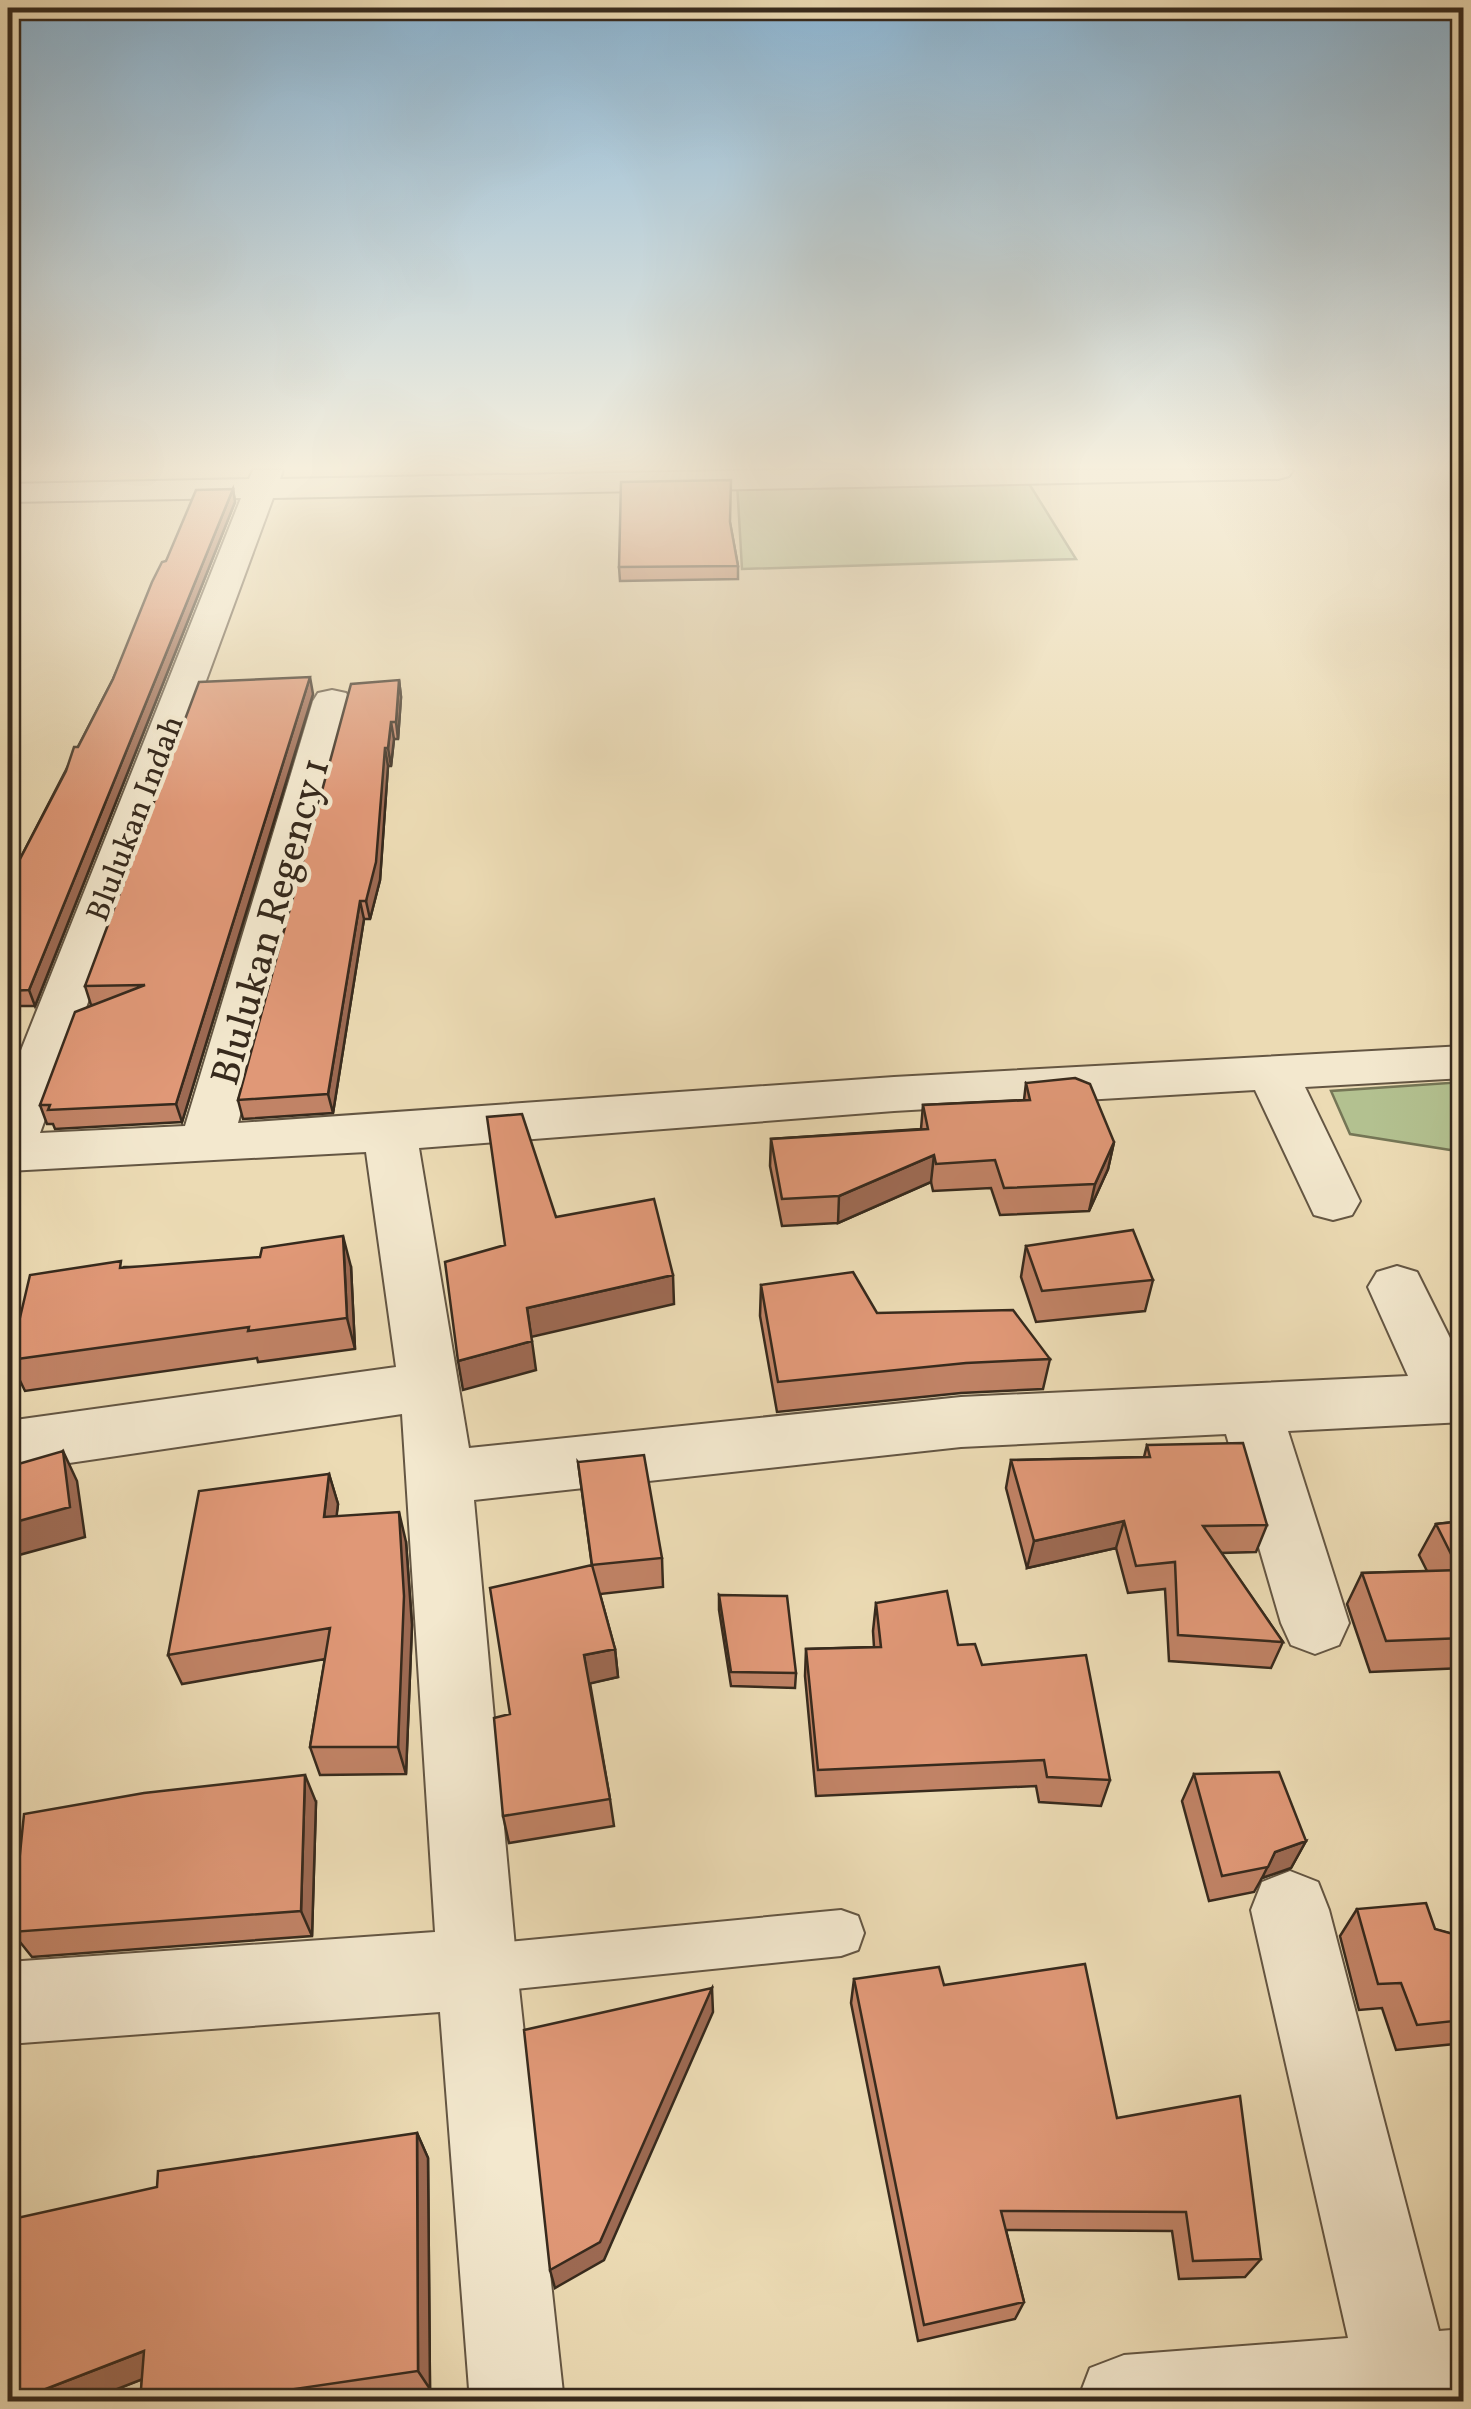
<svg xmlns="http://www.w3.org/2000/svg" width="1471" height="2409" font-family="Vollkorn,serif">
<rect width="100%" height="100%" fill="#ecdbb4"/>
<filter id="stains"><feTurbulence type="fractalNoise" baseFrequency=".002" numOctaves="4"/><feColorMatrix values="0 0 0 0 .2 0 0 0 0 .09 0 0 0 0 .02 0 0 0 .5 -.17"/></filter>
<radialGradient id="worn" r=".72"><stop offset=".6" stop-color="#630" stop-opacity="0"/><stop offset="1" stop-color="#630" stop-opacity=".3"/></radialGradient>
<path fill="#b3c190" stroke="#757656" stroke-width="2.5" d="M1023 474 1076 559 742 569 737 482Z
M1463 1082V1152L1350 1134 1331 1091Z"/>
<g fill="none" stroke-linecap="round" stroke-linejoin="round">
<g stroke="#645643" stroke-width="4">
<path id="lane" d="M841 1910 858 1916 864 1933 858 1950 841 1956 477 1993 460 1986 453 1969 460 1952 477 1945Z"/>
</g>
<g stroke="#645643" stroke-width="4">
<path id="street" d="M253 470H283L280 479 781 470H1293L1289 476 1278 479 273 498 40 1133 185 1126 313 701 318 693 332 690 346 693 351 701 238 1123 894 1077 1464 1046V1078L1305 1087 1360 1201 1352 1215 1333 1220 1314 1215 1255 1090 894 1111 419 1148 469 1448 961 1397 1408 1376 1368 1287 1377 1272 1397 1266 1417 1272 1464 1366V1422L1288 1431 1349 1623 1339 1645 1315 1654 1291 1645 1281 1623 1226 1434 961 1447 474 1500 517 1969 564 2402H470L440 2012 8 2044V1962L435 1932 402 1414 8 1472V1421L396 1367 366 1152 8 1171V1083L241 498 8 502V484L249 479Z
M1290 1871 1318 1882 1329 1910 1439 2331 1464 2329V2402H1077L1090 2368 1124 2355 1348 2338 1251 1910 1262 1882Z"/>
</g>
<use href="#lane" fill="#f3e8ce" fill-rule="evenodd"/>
<use href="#street" fill="#f3e8ce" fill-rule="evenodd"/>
</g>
<path fill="#c18366" stroke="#372a1d" stroke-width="2.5" d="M233 489 235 502 35 1006H8V900L11 891 8 882 113 679 166 561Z
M730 523 738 566V579L620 581 619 567Z
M399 680 401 697 398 739H394L391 766H388L380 880 370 919H364L333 1113 243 1119 238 1100Z
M313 694 182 1122 55 1129 53 1124H47L40 1105 94 1005H91L85 986Z
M1026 1083 1114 1142 1108 1169 1089 1211 1000 1215 991 1188 933 1191 931 1182 838 1223 782 1226 770 1166 771 1139 921 1129 923 1105 1024 1100Z
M1026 1246 1153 1280 1145 1311 1036 1322 1021 1277Z
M124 1267H351L355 1349 258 1362 257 1358 25 1391 10 1360Z
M761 1285 1050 1359 1043 1389 961 1393 777 1412 760 1316Z
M1147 1445 1267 1525 1256 1552 1221 1553 1283 1642 1271 1668 1169 1661 1165 1589 1128 1593 1116 1548 1027 1568 1006 1488 1011 1460 1144 1457Z
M578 1462 662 1558 663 1587 600 1594 615 1649 618 1677 590 1683 610 1799 614 1826 509 1843 503 1816 510 1714 592 1566Z
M329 1474 338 1504 336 1517 406 1542 412 1625 406 1774 320 1775 310 1747 325 1659 182 1684 168 1655Z
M1464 1521V1668L1370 1672 1347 1604 1362 1573 1427 1571 1419 1555 1436 1524Z
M719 1595 796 1673 795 1688 731 1686 719 1610Z
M876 1603 958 1645 1110 1780 1101 1806 1039 1802 1036 1786 816 1796 805 1676 806 1649 874 1647 873 1631Z
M1194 1774 1306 1841 1291 1868 1262 1878 1254 1892 1209 1901 1182 1801Z
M316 1802 312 1936 32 1957 12 1932Z
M1357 1909 1464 1937V2043L1396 2050 1382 2008 1359 2010 1340 1936Z
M854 1979 944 1985 1117 2118 1261 2259 1245 2277 1179 2279 1172 2231 1006 2230 1024 2302 1015 2319 918 2341 851 2003Z
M417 2133 428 2158 430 2389 344 2402H140L142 2379 84 2402H8Z"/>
<path fill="#9d6a53" stroke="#372a1d" stroke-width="2.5" d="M233 489 235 502 35 1006 29 990Z
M310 677 313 694 182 1122 176 1104Z
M399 680 401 697 398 739 396 722Z
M391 722 394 739 391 766 388 748Z
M385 748 388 766 380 880 370 919 366 901Z
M360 901 364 919 333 1113 328 1094Z
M8 1039 14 1057 8 1075Z
M1114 1142 1108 1169 1089 1211 1095 1184Z
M934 1155 931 1182 838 1223 839 1196Z
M343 1236 351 1267 355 1349 347 1318Z
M673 1275 674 1304 531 1337 527 1308Z
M532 1341 536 1370 463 1390 458 1361Z
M63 1451 77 1481 85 1537 8 1558V1524Z
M329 1474 338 1504 333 1547 324 1517Z
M399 1512 406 1542 412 1625 406 1774 398 1747Z
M1124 1521 1116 1548 1027 1568 1034 1541Z
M615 1649 618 1677 588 1684 584 1655Z
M305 1775 316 1802 312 1936 301 1911Z
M1306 1841 1291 1868 1262 1878 1275 1852Z
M712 1988 713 2012 604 2260 555 2288 550 2270Z
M417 2133 428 2158 430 2389 418 2371Z
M144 2351 166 2370 84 2402H12Z"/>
<path fill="#e09877" stroke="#372a1d" stroke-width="2.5" d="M731 480 730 522 738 566 619 567 621 482Z
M233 489 29 990 8 991V900L14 882H8L66 771 74 747H78L113 679 152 582 162 562 166 561 196 490Z
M310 677 176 1104 48 1110 50 1105H40L75 1012 145 985 85 986 199 682Z
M399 680 396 722H391L388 748H385L376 862 366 901H360L328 1094 238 1100 351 684Z
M1075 1078 1090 1084 1114 1142 1095 1184 1004 1188 995 1160 936 1164 934 1155 839 1196 782 1199 771 1139 928 1129 923 1105 1030 1100 1026 1083Z
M522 1114 556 1217 654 1199 673 1275 527 1308 532 1341 458 1361 445 1262 505 1245 487 1117Z
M1133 1230 1153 1280 1042 1291 1026 1246Z
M343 1236 347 1318 248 1331 249 1327 10 1360 30 1275 121 1261 120 1268 260 1257 262 1248Z
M853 1272 877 1313 1013 1310 1050 1359 966 1363 778 1382 761 1285Z
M1243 1443 1267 1525 1203 1526 1283 1642 1178 1635 1175 1562 1136 1566 1124 1521 1034 1541 1011 1460 1150 1457 1147 1445Z
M63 1451 70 1507 8 1524V1467Z
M644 1455 662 1558 592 1565 578 1462Z
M329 1474 324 1517 399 1512 404 1596 398 1747H310L330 1628 168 1655 199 1491Z
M1464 1521V1638L1386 1641 1362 1573 1459 1570 1436 1524Z
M592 1565 615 1649 584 1655 610 1799 503 1816 494 1718 510 1714 490 1588Z
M947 1591 958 1645 975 1644 982 1665 1086 1655 1110 1780 1047 1777 1044 1760 818 1770 806 1649 881 1647 876 1603Z
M719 1595 787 1596 796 1673 731 1672Z
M1279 1772 1306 1841 1275 1852 1268 1867 1222 1876 1194 1774Z
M305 1775 301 1911 12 1932 24 1814 144 1793Z
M1426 1903 1435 1929 1464 1937V2020L1417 2025 1401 1983 1378 1984 1357 1909Z
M1085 1964 1117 2118 1240 2096 1261 2259 1193 2261 1186 2212 1001 2211 1024 2302 924 2325 854 1979 939 1967 944 1985Z
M712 1988 600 2242 550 2270 524 2030Z
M417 2133 418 2371 207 2402H140L144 2351 12 2402H8V2220L157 2187 158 2171Z"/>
<linearGradient id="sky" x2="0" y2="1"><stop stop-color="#8bb6d5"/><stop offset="0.58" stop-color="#f6efdd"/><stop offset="1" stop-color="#f6efdd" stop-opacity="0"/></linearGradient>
<rect width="1471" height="807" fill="url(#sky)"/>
<g text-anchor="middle" stroke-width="9" stroke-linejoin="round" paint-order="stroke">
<g font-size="32" fill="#372a1d" stroke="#f3e8ce">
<text transform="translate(134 818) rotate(-69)" y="11">Blulukan Indah</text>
</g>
<g font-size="40" fill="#372a1d" stroke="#f3e8ce">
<text transform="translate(269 921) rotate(-74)" y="14">Blulukan Regency 1</text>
</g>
</g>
<rect width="1471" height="2409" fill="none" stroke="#ecdbb4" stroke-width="40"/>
<rect x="10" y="10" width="1451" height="2389" fill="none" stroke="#372a1d" stroke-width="5"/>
<rect x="20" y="20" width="1431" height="2369" fill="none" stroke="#372a1d" stroke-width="2.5"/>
<rect width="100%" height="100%" filter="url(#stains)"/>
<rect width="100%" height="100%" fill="url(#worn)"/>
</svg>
